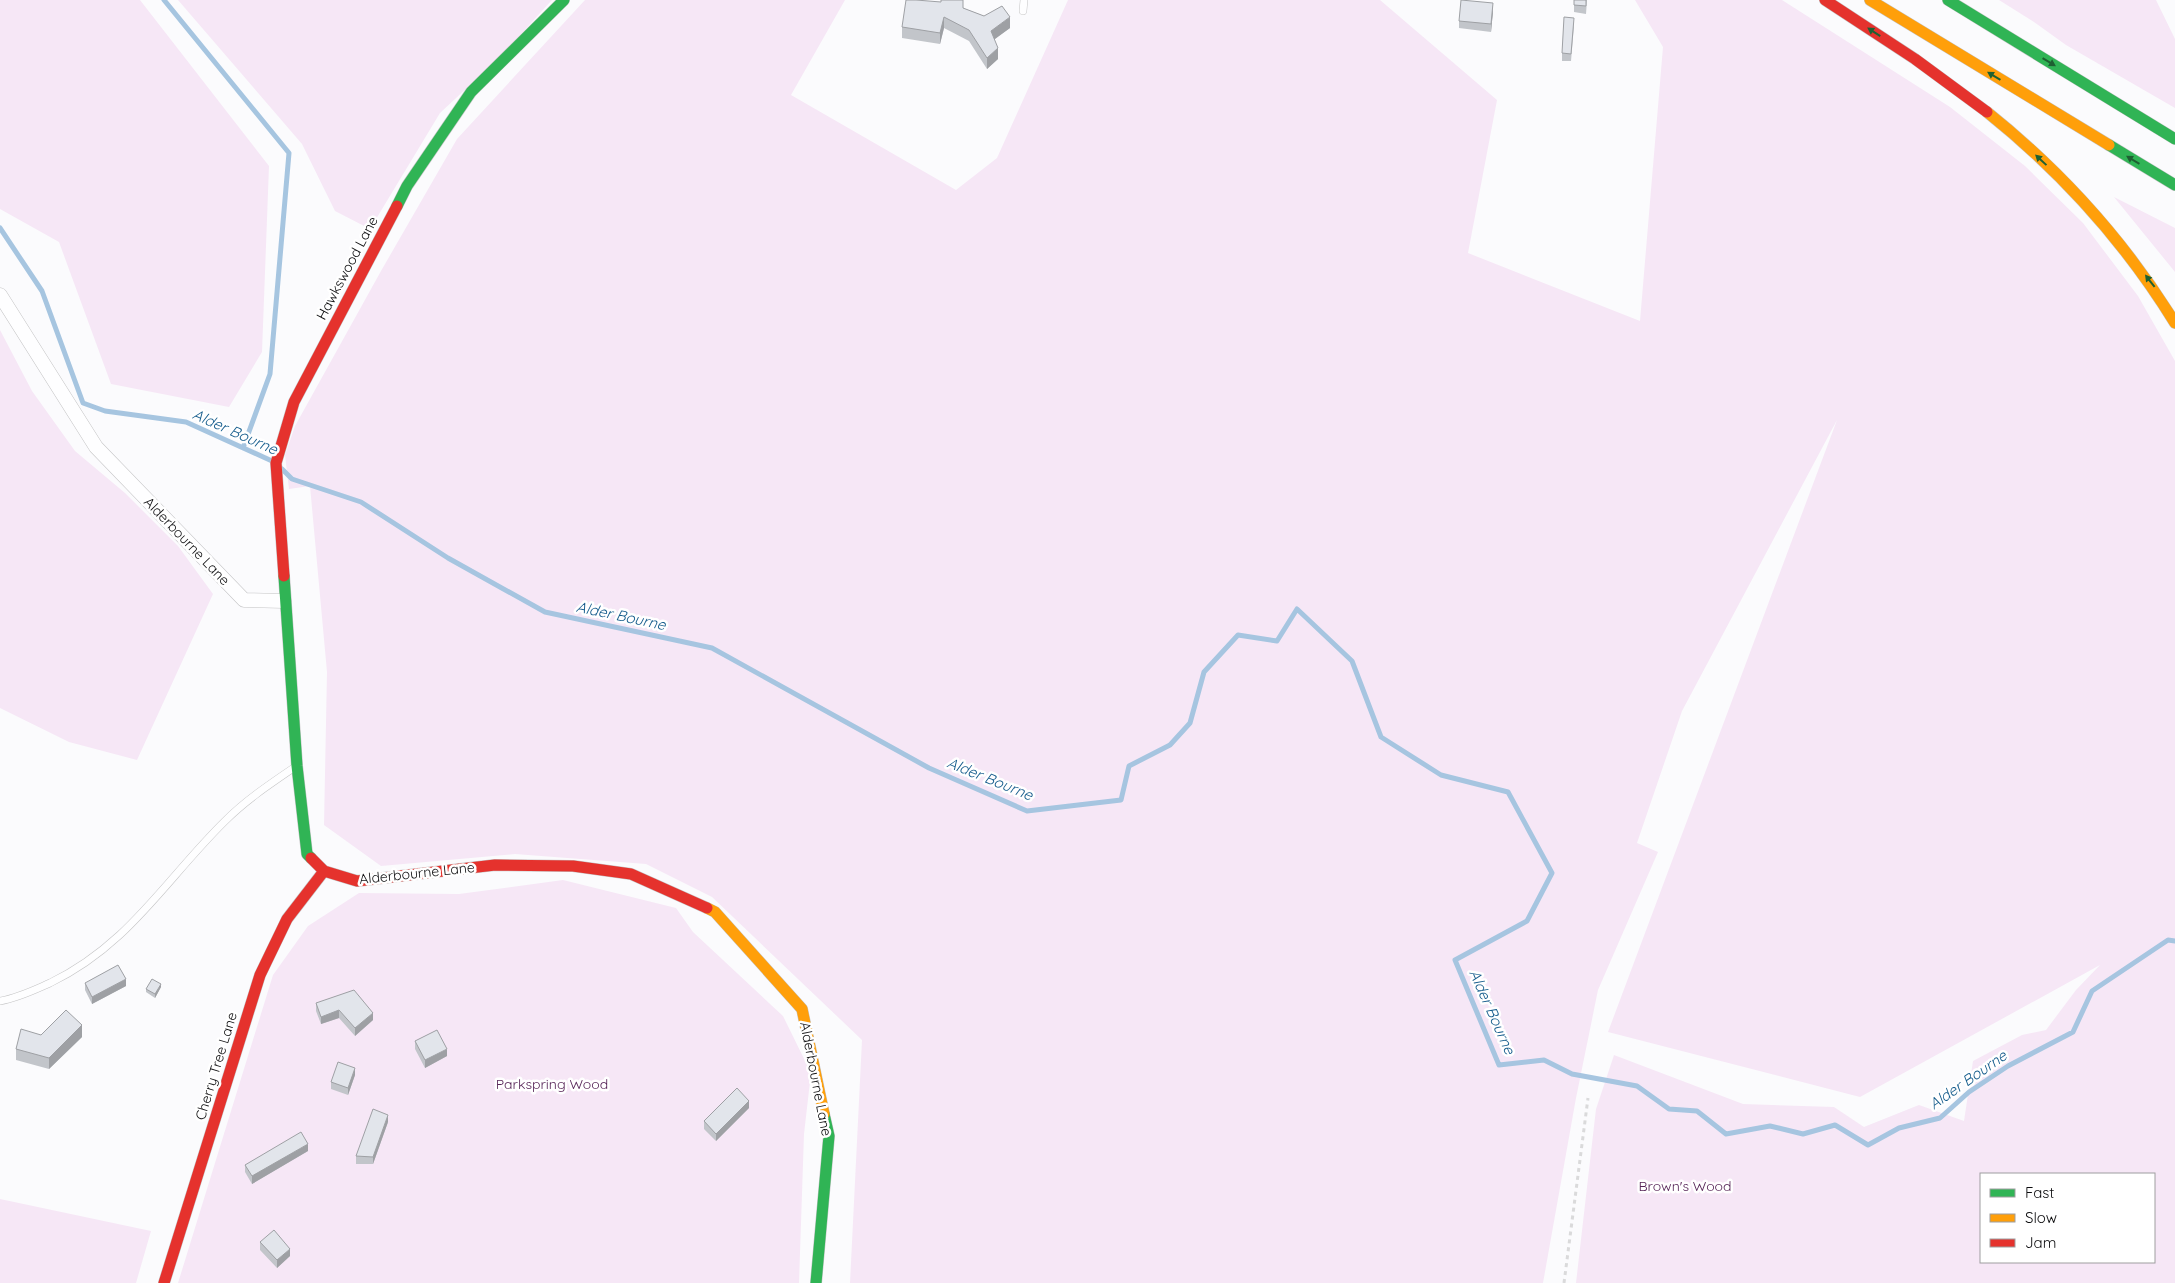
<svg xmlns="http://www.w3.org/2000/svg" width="2175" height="1283" font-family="Quicksand,sans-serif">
<rect width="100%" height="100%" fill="#fbfbfd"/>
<path fill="#f6e7f6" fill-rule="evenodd" d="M0 0H140L269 166 262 352 229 407 111 384 59 242 0 209Z
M178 0H552L499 58 440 113 370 229 335 211 302 144Z
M585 0H845L791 95 956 190 997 158 1068 0H1380L1497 100 1468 253 1640 321 1663 47 1635 0H1782L1950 107 2025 166 2083 223 2138 296 2175 361V1283H1576L1596 1109 1614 1055 1743 1104 1834 1107 1864 1127 1919 1105 1964 1121 1973 1061 2022 1035 2046 1030 2076 990 2100 965 1860 1097 1608 1032 1837 420 1682 711 1637 843 1658 852 1598 990 1576 1098 1543 1283H850L862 1040 712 897 646 864 515 854 381 866 324 825 327 672 310 486 289 489 285 455 295 426 381 271 457 139ZM1981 1174H2154V1262H1981Z
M1999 0H2156L2175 39V108L2066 45 2034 22Z
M2114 197 2175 228V272Z
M0 330 32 391 75 451 125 493 178 546 213 594 137 760 69 742 0 708Z
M563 880 676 908 693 932 783 1016 811 1073 804 1134 799 1283H178L273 975 308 926 359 893 459 894Z
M0 1199 151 1231 136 1283H0Z"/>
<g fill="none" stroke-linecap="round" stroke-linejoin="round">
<path stroke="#a6c5e0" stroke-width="5" d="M164 0 289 153 270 374 243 448
M0 228 42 291 83 403 105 411 186 422 272 461
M282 469 292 479 361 502 448 558 545 612 712 648 929 768 1027 811 1121 800 1129 766 1170 745 1190 723 1204 672 1238 635 1277 641 1297 609 1352 661 1381 737 1441 775 1508 792 1552 873 1527 921 1455 960 1499 1065 1544 1060 1572 1074 1637 1086 1669 1109 1697 1111 1726 1134 1770 1126 1803 1134 1835 1125 1868 1145 1899 1128 1940 1118 1969 1092 2008 1066 2073 1032 2092 991 2168 940 2175 941"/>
<g stroke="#c4c4c5" stroke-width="8">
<path id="lane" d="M1023 11 1024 0
M0 1001C18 998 34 990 50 983 129 945 165 880 225 821 246 800 270 784 295 767"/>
</g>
<g stroke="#c4c4c5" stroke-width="15">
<path id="street" d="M0 295 96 447 244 600 284 601"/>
</g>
<g stroke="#c4c4c5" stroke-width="12">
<path id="fast" d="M1948 0 2175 139
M2109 145 2175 185
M397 206 407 186 471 92 564 0
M284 576 297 766 307 854 311 858
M816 1283 829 1136 824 1114"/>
</g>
<g stroke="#c4c4c5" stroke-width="12">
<path id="slow" d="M1870 0 2109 145
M1987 112C2062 172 2125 242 2175 323
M707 908 715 912 802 1009 824 1114"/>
</g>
<g stroke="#c4c4c5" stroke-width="12">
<path id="jam" d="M1825 0 1915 59 1987 112
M284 576 276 463 294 402 397 206
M311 858 324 871 357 881 495 865 573 866 631 874 707 908
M164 1283 260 975 287 919 324 871"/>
</g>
<path stroke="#dadadb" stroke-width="3" stroke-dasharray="4 4" stroke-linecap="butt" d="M1564 1283 1588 1098"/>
<use href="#lane" stroke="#fefeff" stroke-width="7"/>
<use href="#street" stroke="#fefeff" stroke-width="14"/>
<use href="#fast" stroke="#30b455" stroke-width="11"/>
<use href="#slow" stroke="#ff9f0a" stroke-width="11"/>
<use href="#jam" stroke="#e5322d" stroke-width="11"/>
</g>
<path fill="#c2c5ca" d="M1574 0H1587L1586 14 1574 12Z
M963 8 984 16 1010 28 994 39 998 59 987 69 969 41 944 28 940 44 902 38V27Z
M1493 11 1491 32 1459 28V21Z
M1574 25 1571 61H1562V53Z
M85 983 126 986 92 1004 85 990Z
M161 987 155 998 146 992V989Z
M316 1003 373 1020 355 1036 339 1018 321 1024 316 1011Z
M41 1035 82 1037 49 1069 16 1060V1049Z
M415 1041 447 1056 425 1068 415 1049Z
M355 1075 348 1095 331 1089V1082Z
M749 1108 716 1141 704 1129V1121Z
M388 1122 373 1164H356V1156Z
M308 1151 252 1184 245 1172V1165Z
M260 1242 290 1256 277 1268 260 1250Z"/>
<path fill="#9ea0a4" d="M1493 3V11L1491 32V24Z
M944 17V28L940 44V33Z
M1010 17V28L991 42V31Z
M998 48V59L987 69V58Z
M126 979V986L92 1004V997Z
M161 984V987L155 998V994Z
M339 1010V1018L321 1024V1017Z
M373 1013V1020L355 1036V1028Z
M82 1025V1037L49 1069V1058Z
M447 1049V1056L425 1068V1060Z
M355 1068V1075L348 1095V1088Z
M749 1101V1108L716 1141V1134Z
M388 1115V1122L373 1164V1157Z
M308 1144V1151L252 1184V1176Z
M290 1249V1256L277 1268V1260Z"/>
<path fill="#e2e5eb" stroke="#9ea0a4" d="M906 0H916L941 2V0H963V8L984 16 1002 6 1010 17 991 31 998 48 987 58 969 30 944 17 940 33 902 27Z
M1461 0 1493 3 1491 24 1459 21Z
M1574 0H1586V6L1574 5Z
M1564 17 1574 18 1571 54 1562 53Z
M118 965 126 979 92 997 85 983Z
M152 979 161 984 155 994 146 989Z
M354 990 373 1013 355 1028 339 1010 321 1017 316 1003Z
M66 1010 82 1025 49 1058 16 1049 21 1029 41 1035Z
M437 1030 447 1049 425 1060 415 1041Z
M338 1062 355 1068 348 1088 331 1082Z
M737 1088 749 1101 716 1134 704 1121Z
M373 1109 388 1115 373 1157 356 1156Z
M301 1132 308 1144 252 1176 245 1165Z
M274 1230 290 1249 277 1260 260 1242Z"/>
<defs><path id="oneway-solid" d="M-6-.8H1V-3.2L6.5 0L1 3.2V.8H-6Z" transform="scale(1.25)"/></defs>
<g fill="#1e6032">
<use href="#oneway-solid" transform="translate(1874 32) rotate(-147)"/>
<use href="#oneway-solid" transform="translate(2049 62) rotate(31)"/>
<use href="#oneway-solid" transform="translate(1994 76) rotate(-149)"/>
<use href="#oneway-solid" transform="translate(2041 160) rotate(-137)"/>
<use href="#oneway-solid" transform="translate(2133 160) rotate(-149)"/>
<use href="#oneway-solid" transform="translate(2150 281) rotate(-128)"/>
</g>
<g text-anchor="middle" stroke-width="5" stroke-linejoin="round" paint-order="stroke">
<g font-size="14" fill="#0d0d0f" stroke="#fff">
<text transform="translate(347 268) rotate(-62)" y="5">Hawkswood Lane</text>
<text transform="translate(187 541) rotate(46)" y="5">Alderbourne Lane</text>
<text transform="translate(417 873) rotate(-6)" y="5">Alderbourne Lane</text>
<text transform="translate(216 1066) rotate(-73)" y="5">Cherry Tree Lane</text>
<text transform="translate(816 1079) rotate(79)" y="5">Alderbourne Lane</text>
</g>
<g font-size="14" fill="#562457" stroke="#fff">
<text x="552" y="1089">Parkspring Wood</text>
<text x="1685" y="1191">Brown's Wood</text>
</g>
<g font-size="15" font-style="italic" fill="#155c8c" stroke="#fff">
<text transform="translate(235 432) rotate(24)" y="5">Alder Bourne</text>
<text transform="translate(621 616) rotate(12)" y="5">Alder Bourne</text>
<text transform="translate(990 779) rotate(22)" y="5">Alder Bourne</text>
<text transform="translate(1492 1012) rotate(66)" y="5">Alder Bourne</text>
<text transform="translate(1968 1080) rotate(-35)" y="5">Alder Bourne</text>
</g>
</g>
<rect x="1980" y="1173" width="175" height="90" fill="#ffffff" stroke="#9e9e9f"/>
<rect x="1990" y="1189" width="25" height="8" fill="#30b455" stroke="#9e9e9f"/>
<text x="2025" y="1198" font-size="15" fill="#0d0d0f">Fast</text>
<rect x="1990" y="1214" width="25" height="8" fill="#ff9f0a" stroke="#9e9e9f"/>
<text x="2025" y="1223" font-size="15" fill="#0d0d0f">Slow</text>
<rect x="1990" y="1239" width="25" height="8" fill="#e5322d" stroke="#9e9e9f"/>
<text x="2025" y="1248" font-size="15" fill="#0d0d0f">Jam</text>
</svg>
